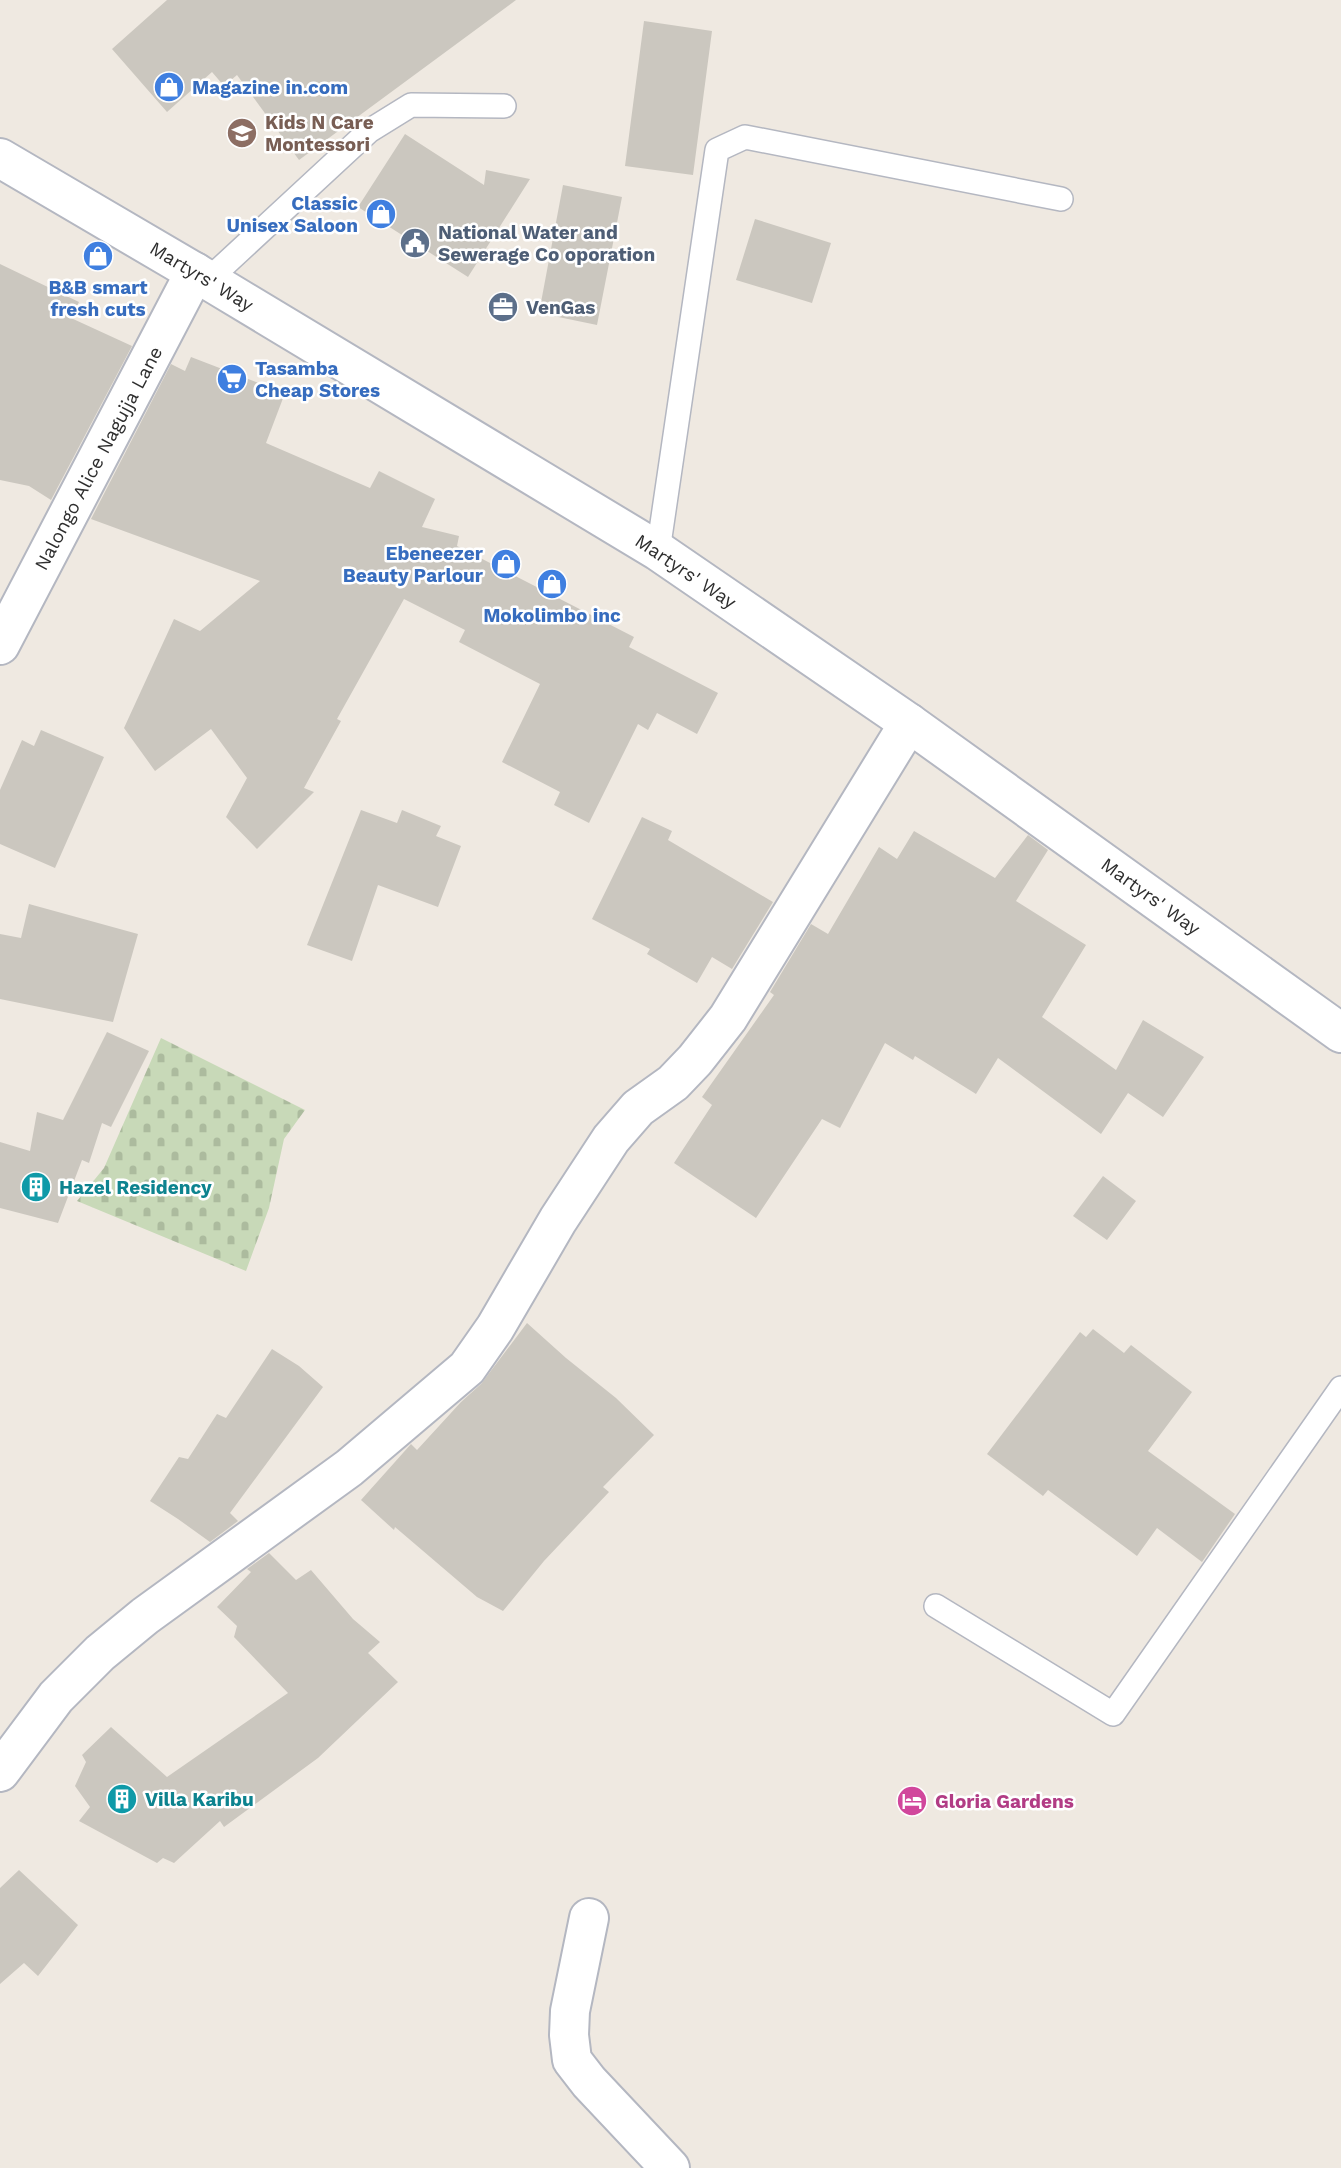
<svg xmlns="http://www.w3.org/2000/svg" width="1341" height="2168" font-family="'Work Sans',sans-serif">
<defs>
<pattern id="cemetery-stones" width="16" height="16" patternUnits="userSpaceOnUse" patternTransform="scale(1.75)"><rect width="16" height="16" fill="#c8d9b8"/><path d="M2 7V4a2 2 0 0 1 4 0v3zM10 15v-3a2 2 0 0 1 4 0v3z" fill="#acbb9e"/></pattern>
</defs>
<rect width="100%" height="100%" fill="#efe9e1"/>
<path fill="url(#cemetery-stones)" d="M161 1038 305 1110 284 1139 269 1208 246 1271 77 1201 104 1168Z"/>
<path fill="#cbc7bf" d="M167 0H516L299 160 237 75 224 86 212 72 167 112 112 49Z
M644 21 712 31 693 175 625 166Z
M405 134 484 185 486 170 530 179 468 277 358 207Z
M563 185 622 197 597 325 539 313Z
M755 219 831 243 812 303 736 280Z
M0 264 79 302 71 318 132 346 51 500 29 486 0 480Z
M191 357 285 393 266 443 370 488 379 471 435 499 422 527 459 536 457 546 634 637 629 647 718 693 697 734 657 713 648 730 638 724 589 823 554 805 560 792 502 762 540 684 459 642 465 630 404 599 337 719 341 721 304 788 314 792 257 849 226 817 247 778 211 729 155 771 124 728 174 619 200 631 260 581 91 519 171 364 185 371Z
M41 730 104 757 55 868 0 844V790L22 740 34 746Z
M361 810 397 823 402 810 441 826 436 836 461 846 438 907 378 885 352 961 307 945Z
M642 817 672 831 668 840 773 902 732 969 712 957 697 983 647 954 650 949 592 919Z
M914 831 995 878 1028 835 1048 850 1016 901 1086 945 1042 1017 1116 1070 1143 1020 1204 1057 1163 1117 1128 1093 1101 1134 998 1058 976 1094 915 1056 913 1060 885 1043 840 1128 822 1119 756 1218 674 1163 712 1105 702 1097 774 995 770 992 811 924 828 934 879 847 897 859Z
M29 904 138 934 113 1022 0 999V934L21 938Z
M107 1032 149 1051 111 1127 102 1123 89 1163 82 1160 58 1223 0 1208V1142L30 1151 37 1112 63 1120Z
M1103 1176 1136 1201 1107 1240 1073 1216Z
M527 1323 566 1358 616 1398 654 1435 603 1487 609 1492 544 1561 503 1611 477 1597 395 1527 394 1530 361 1500 411 1444 417 1450 461 1402 481 1384Z
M1093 1329 1124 1353 1131 1345 1192 1392 1148 1451 1235 1514 1202 1562 1157 1528 1137 1556 1048 1490 1043 1496 987 1454 1080 1332 1086 1337Z
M272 1349 299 1366 323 1387 230 1513 238 1521 210 1542 178 1519 150 1501 179 1457 188 1459 217 1414 226 1418Z
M269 1553 296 1580 311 1570 353 1619 380 1642 368 1653 398 1682 318 1758 224 1827 220 1821 174 1863 163 1858 157 1863 79 1821 90 1807 75 1786 86 1762 82 1755 111 1727 167 1777 288 1693 234 1637 237 1626 217 1607 251 1572 247 1569Z
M19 1870 78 1925 38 1976 24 1963 0 1984V1888Z"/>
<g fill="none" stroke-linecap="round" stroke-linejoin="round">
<g stroke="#b4b7c1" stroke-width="26">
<path id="lane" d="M208 280 369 131 411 105 504 106
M658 551 717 150 745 137 1061 199
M936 1606 1113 1714 1341 1388"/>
</g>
<g stroke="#b4b7c1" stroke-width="42">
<path id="street" d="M0 645 195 272
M0 1772 56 1697 100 1653 145 1616 349 1468 467 1368 495 1328 558 1220 611 1139 638 1108 673 1083 695 1060 728 1018 909 723
M589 1918 570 2011 569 2035 572 2060 589 2082 670 2168"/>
</g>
<g stroke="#b4b7c1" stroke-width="42">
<path id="secondary" d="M0 158 208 280 658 551 909 723 1341 1033"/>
</g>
<use href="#lane" stroke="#fff" stroke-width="23"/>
<use href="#street" stroke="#fff" stroke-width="38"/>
<use href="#secondary" stroke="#fff" stroke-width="38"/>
</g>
<defs>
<g id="shop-disc" transform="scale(1.575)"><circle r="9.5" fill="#3f7fe0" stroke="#fff"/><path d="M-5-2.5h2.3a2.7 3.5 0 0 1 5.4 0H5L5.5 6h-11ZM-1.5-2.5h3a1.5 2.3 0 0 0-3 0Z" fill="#fff"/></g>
<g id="school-disc" transform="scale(1.575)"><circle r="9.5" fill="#8d6e63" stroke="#fff"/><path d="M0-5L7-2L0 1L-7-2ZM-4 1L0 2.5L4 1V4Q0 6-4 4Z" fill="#fff"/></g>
<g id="civic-disc" transform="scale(1.575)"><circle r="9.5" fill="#5c6f8a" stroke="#fff"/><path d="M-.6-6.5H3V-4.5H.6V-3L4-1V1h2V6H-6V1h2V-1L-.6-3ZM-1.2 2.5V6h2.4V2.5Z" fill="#fff"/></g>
<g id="office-disc" transform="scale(1.575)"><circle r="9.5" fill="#5c6f8a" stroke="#fff"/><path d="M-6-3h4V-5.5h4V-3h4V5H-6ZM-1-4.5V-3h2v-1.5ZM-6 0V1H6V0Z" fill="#fff"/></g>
<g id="supermarket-disc" transform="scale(1.575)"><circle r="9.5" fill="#3f7fe0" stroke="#fff"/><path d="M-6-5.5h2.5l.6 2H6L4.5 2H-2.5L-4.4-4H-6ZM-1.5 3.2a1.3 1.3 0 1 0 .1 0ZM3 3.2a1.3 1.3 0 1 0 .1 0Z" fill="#fff"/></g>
<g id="building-disc" transform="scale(1.575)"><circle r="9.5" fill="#0f9aa8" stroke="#fff"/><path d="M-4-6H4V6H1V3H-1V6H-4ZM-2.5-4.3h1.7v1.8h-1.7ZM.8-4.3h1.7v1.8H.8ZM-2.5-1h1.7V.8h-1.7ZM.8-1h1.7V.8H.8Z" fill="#fff"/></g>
<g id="hotel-disc" transform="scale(1.575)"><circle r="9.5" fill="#d1479c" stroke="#fff"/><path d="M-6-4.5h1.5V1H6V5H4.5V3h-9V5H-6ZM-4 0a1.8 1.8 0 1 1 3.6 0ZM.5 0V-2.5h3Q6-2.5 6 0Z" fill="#fff"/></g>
</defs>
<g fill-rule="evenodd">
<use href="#shop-disc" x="169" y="87"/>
<use href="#school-disc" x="242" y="133"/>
<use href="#shop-disc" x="381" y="214"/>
<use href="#civic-disc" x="415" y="243"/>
<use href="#shop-disc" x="98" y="256"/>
<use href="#office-disc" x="503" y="307"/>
<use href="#supermarket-disc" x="232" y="379"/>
<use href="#shop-disc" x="506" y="564"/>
<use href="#shop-disc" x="552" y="584"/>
<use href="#building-disc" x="36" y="1187"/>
<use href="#building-disc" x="122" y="1799"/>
<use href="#hotel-disc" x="912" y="1801"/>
</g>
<g text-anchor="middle" stroke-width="5" stroke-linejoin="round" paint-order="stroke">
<g font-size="19" font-weight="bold" fill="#366cbe" stroke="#fff" text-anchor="start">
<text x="192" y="94">Magazine in.com</text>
<text x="358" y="210" text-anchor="end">Classic<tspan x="358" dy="22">Unisex Saloon</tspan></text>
<text x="98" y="294" text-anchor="middle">B&amp;B smart<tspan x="98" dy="22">fresh cuts</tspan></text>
<text x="255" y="375">Tasamba<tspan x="255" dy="22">Cheap Stores</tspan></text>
<text x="483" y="560" text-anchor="end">Ebeneezer<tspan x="483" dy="22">Beauty Parlour</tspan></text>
<text x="552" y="622" text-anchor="middle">Mokolimbo inc</text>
</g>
<g font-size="19" font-weight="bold" fill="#785e54" stroke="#fff" text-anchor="start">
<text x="265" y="129">Kids N Care<tspan x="265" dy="22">Montessori</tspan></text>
</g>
<g font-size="19" font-weight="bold" fill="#4e5e75" stroke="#fff" text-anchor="start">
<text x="438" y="239">National Water and<tspan x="438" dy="22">Sewerage Co oporation</tspan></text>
<text x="526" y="314">VenGas</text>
</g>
<g font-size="19" fill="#2e2e2e" stroke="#fff">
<text transform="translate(202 276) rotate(31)" y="7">Martyrs' Way</text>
<text transform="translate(98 458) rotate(-62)" y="7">Nalongo Alice Nagujja Lane</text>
<text transform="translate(686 571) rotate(34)" y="7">Martyrs' Way</text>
<text transform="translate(1151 896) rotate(36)" y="7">Martyrs' Way</text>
</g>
<g font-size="19" font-weight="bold" fill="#0d838f" stroke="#fff" text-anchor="start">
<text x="59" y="1194">Hazel Residency</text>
<text x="145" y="1806">Villa Karibu</text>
</g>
<g font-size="19" font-weight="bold" fill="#b23c85" stroke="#fff" text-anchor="start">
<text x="935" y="1808">Gloria Gardens</text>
</g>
</g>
</svg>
